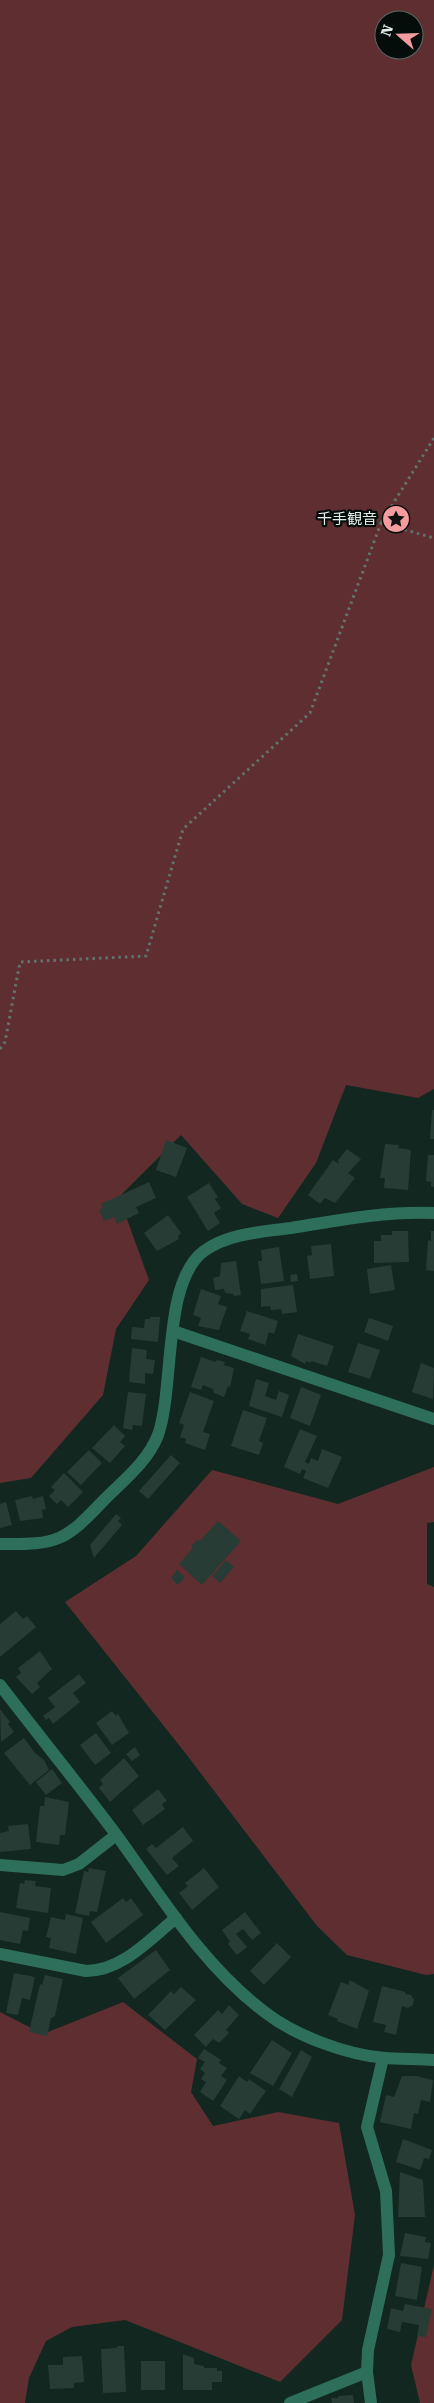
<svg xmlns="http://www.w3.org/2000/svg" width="434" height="2403" font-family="'Roboto Serif','Noto Sans JP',serif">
<rect width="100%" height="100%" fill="#12271f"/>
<path fill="#5f2e31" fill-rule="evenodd" d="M0 0H434V1089L418 1098 346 1085 316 1163 278 1218 242 1204 181 1135 119 1197 149 1280 116 1329 103 1395 31 1478 0 1483ZM384 20H414V50H384Z
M434 1467V1522L427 1523V1584L434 1587V1974L426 1975 347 1955 317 1926 183 1750 65 1602 136 1556 212 1470 338 1504Z
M123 2002 197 2059 191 2092 213 2126 278 2112 339 2123 355 2215 342 2320 280 2382 125 2320 72 2327 46 2341 29 2378 25 2403H0V2012L43 2034Z
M434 2265V2403H420L411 2365Z"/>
<path fill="#273c34" d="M432 1110H434V1139H430Z
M166 1140 187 1148 176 1177 156 1170Z
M385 1144 399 1145 398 1148 411 1150 408 1190 384 1188 385 1178H380Z
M347 1149 361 1159 348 1173 355 1178 335 1203 325 1198 320 1204 308 1195 333 1160 339 1164 338 1160Z
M428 1155H434V1187L431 1186V1182L426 1181Z
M149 1182 156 1198 136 1207 139 1213 117 1224 114 1217 104 1221 99 1210 103 1208 101 1204Z
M209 1183 218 1197 215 1199 221 1208 214 1213 220 1223 208 1231 187 1197Z
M168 1215 181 1233 178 1236 179 1239 157 1251 144 1233Z
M392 1231H408L409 1262 374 1263V1241H381V1235H392Z
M431 1231H434V1271L426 1270 428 1240 431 1241Z
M331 1244 334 1276 310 1279 307 1256 312 1255 311 1246Z
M279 1247 284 1281 261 1284 258 1261H262L261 1250Z
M236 1261 241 1295 234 1296 233 1294 225 1293 224 1289 215 1290 213 1278 220 1276 221 1263Z
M391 1265 395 1290 370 1294 367 1269Z
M297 1274 298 1281 291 1282 290 1275Z
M293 1285 297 1312 282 1314 281 1309 271 1310 270 1306 261 1307V1289Z
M201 1289 221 1296 218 1304 227 1307 219 1330 198 1326 201 1318 193 1315Z
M247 1311 278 1321 274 1334 269 1332 265 1345 248 1339 250 1334 240 1331Z
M150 1317H160L158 1342 131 1339 132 1327 144 1328 145 1319H150Z
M369 1318 393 1326 388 1341 364 1332Z
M298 1334 334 1346 327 1366 311 1361V1363L306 1361 305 1364 291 1356Z
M358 1343 380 1350 370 1379 348 1372Z
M132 1348 147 1350 146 1359 155 1360 153 1374 145 1373V1384L129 1382Z
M201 1357 216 1362 217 1360 225 1362 224 1365 234 1368 230 1387 228 1386 224 1397 214 1393 213 1389 203 1385 201 1390 191 1387Z
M421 1363 434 1368 433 1399 412 1392Z
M256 1379 269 1383 265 1396 276 1400 279 1391 289 1395 282 1417 249 1406Z
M301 1387 321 1395 310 1426 290 1418Z
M128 1392 146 1394 142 1426 133 1425 132 1430 123 1428Z
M190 1392 214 1401 203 1432 210 1434 205 1450 185 1443 186 1439 180 1437 184 1425 179 1423Z
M243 1410 267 1418 259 1441 263 1443 259 1455 231 1446Z
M114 1425 125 1436 120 1442 125 1446 110 1463 92 1448Z
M300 1429 317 1436 305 1462 309 1464 311 1458 318 1461 322 1449 342 1457 328 1488 303 1478 306 1471 302 1469 300 1474 284 1467Z
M89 1450 102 1463 81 1485 67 1472Z
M171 1455 180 1463 148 1499 139 1491Z
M64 1473 83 1492 68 1507 61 1500 57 1504 49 1496 55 1490 51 1487Z
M32 1496 33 1499 43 1496 46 1509 42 1510 43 1518 20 1521 15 1500Z
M6 1502 12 1525 0 1528V1504Z
M116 1514 121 1518 118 1521 122 1525 94 1558 90 1545Z
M218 1521 241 1541 202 1585 179 1564 193 1548 191 1546 198 1539 200 1541Z
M226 1560 234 1567 220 1583 212 1576Z
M177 1570 185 1577 178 1585 171 1578Z
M16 1611 23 1619 27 1616 36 1627 0 1657V1624Z
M40 1651 52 1669 37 1683 40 1687 32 1694 16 1677 21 1673 18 1668Z
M79 1674 86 1683 73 1693 80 1702 53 1724 49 1718 46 1720 43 1716 55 1707 48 1698Z
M0 1709 10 1722 8 1724 14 1732 1 1742Z
M112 1711 116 1716 118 1714 129 1733 112 1745 96 1723Z
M96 1733 111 1753 95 1765 80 1745Z
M24 1738 35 1753 44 1760 49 1770 30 1785 4 1753Z
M135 1747 140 1755 132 1761 126 1754Z
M124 1758 139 1776 110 1802 99 1788 103 1784 100 1780Z
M52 1769 62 1783 46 1795 36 1782Z
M158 1789 167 1801 162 1804 165 1809 143 1825 132 1810Z
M45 1797 69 1802 65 1835H60L59 1845 36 1842 40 1806H44Z
M28 1824 31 1849 0 1852V1833L9 1831 8 1826Z
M183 1827 193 1841 172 1858 179 1866 167 1875 146 1849 152 1844 156 1848Z
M89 1868 106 1871 97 1912 90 1911 89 1916 75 1913 84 1871 88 1872Z
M204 1868 219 1887 192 1910 179 1893 188 1886 185 1883Z
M25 1880 36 1881 35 1886 51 1888 48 1913 16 1908 20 1883 24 1884Z
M123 1898 126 1902 131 1898 143 1915 106 1943 91 1922Z
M0 1912 30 1918 28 1931 23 1930 20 1944 0 1940Z
M245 1912 261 1933 252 1940 243 1929 236 1934 247 1947 237 1955 228 1944 230 1942 222 1930Z
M66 1914 83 1918 76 1954 49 1948 51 1938 46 1937 51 1917 65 1920Z
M277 1943 291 1957 264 1985 250 1971Z
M156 1950 170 1970 134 1999 118 1978Z
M14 1973 35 1977 30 2000 22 1998 18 2015 6 2013Z
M45 1975 63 1979 55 2016 51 2018 47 2036 29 2032 40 1984 42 1985Z
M350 1980 369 1991 357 2029 337 2021 338 2019 328 2015 341 1982 348 1985Z
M382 1986 405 1992V1994L411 1995 414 2000 413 2005 408 2008 402 2006 396 2035 384 2032 386 2025 373 2022Z
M181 1987 196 2000 165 2030 148 2015 171 1991 174 1994Z
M229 2005 239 2015 226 2030 229 2033 219 2043 213 2039 206 2047 194 2035 218 2010 222 2014Z
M272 2040 292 2053 273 2086 250 2073Z
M204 2049 221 2060 219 2063 227 2068 221 2076 227 2080 213 2101 200 2092 206 2082 201 2079 205 2073 200 2069 205 2062 198 2058Z
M301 2050 312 2057 292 2097 279 2089Z
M239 2076 247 2082 249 2079 266 2091 250 2114 245 2110 239 2119 220 2106Z
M402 2076H416L433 2080 430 2102 421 2100 418 2114 414 2113 411 2129 380 2122 386 2095 394 2097Z
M403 2139 432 2150 429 2159 424 2158 420 2170 396 2162Z
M400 2172 423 2180 425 2217H398Z
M405 2233 426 2237 425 2242 431 2243 428 2259 400 2256Z
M401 2263 422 2267 417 2300 395 2296Z
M405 2304 432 2309 426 2337 417 2336 419 2325 402 2322 400 2332 387 2329 391 2308 403 2311Z
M117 2346H124L126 2392 103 2393 101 2349 117 2348Z
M183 2354 194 2358V2364L204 2366V2368H217V2371H222V2382H212V2390H183Z
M82 2356 84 2382 74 2383V2388L50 2389 48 2365H63V2357Z
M141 2361H165V2390H141Z
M353 2395 354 2403H332L331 2398H338V2396Z"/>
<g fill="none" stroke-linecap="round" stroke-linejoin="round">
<path stroke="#62736c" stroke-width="3" stroke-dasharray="2.5 4" stroke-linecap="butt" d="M381 523 434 438
M0 1049 5 1042 20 962 146 956 183 829 310 713 381 523 434 538"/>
<path stroke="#2d6f5a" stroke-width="12" d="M173 1331 434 1419
M0 1865 63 1870 79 1864 116 1835
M0 1954 86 1971C122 1971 150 1939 176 1918
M290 2403 367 2372
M371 2403 367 2372 368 2350 389 2255 386 2191 367 2127 383 2058"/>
<path stroke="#2d6f5a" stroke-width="12" d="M0 1544C59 1545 65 1541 105 1499 124 1480 148 1461 158 1435 175 1387 162 1282 204 1251 229 1233 262 1232 291 1228 339 1220 386 1211 434 1213
M0 1685C39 1736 80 1786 118 1837 162 1898 204 1967 266 2013 296 2036 347 2055 385 2058 401 2059 418 2059 434 2060"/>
</g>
<defs>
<g id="sight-disc" transform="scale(1.4375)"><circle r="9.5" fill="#f49b9f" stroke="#050d0a"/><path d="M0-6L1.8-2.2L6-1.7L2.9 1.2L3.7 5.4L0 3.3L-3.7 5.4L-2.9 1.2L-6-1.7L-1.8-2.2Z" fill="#111"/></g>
</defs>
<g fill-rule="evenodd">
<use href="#sight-disc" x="396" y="519"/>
</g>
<g text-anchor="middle" stroke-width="4.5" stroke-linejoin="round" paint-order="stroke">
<g font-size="15" fill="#e2eee9" stroke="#050d0a" text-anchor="end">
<text x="377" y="524">千手観音</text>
</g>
</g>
<g transform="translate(399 35) rotate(290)"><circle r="24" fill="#050d0a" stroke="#5d6763"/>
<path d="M0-4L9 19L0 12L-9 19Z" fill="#f49b9f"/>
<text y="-8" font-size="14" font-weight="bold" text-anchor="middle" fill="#e2eee9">N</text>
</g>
</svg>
